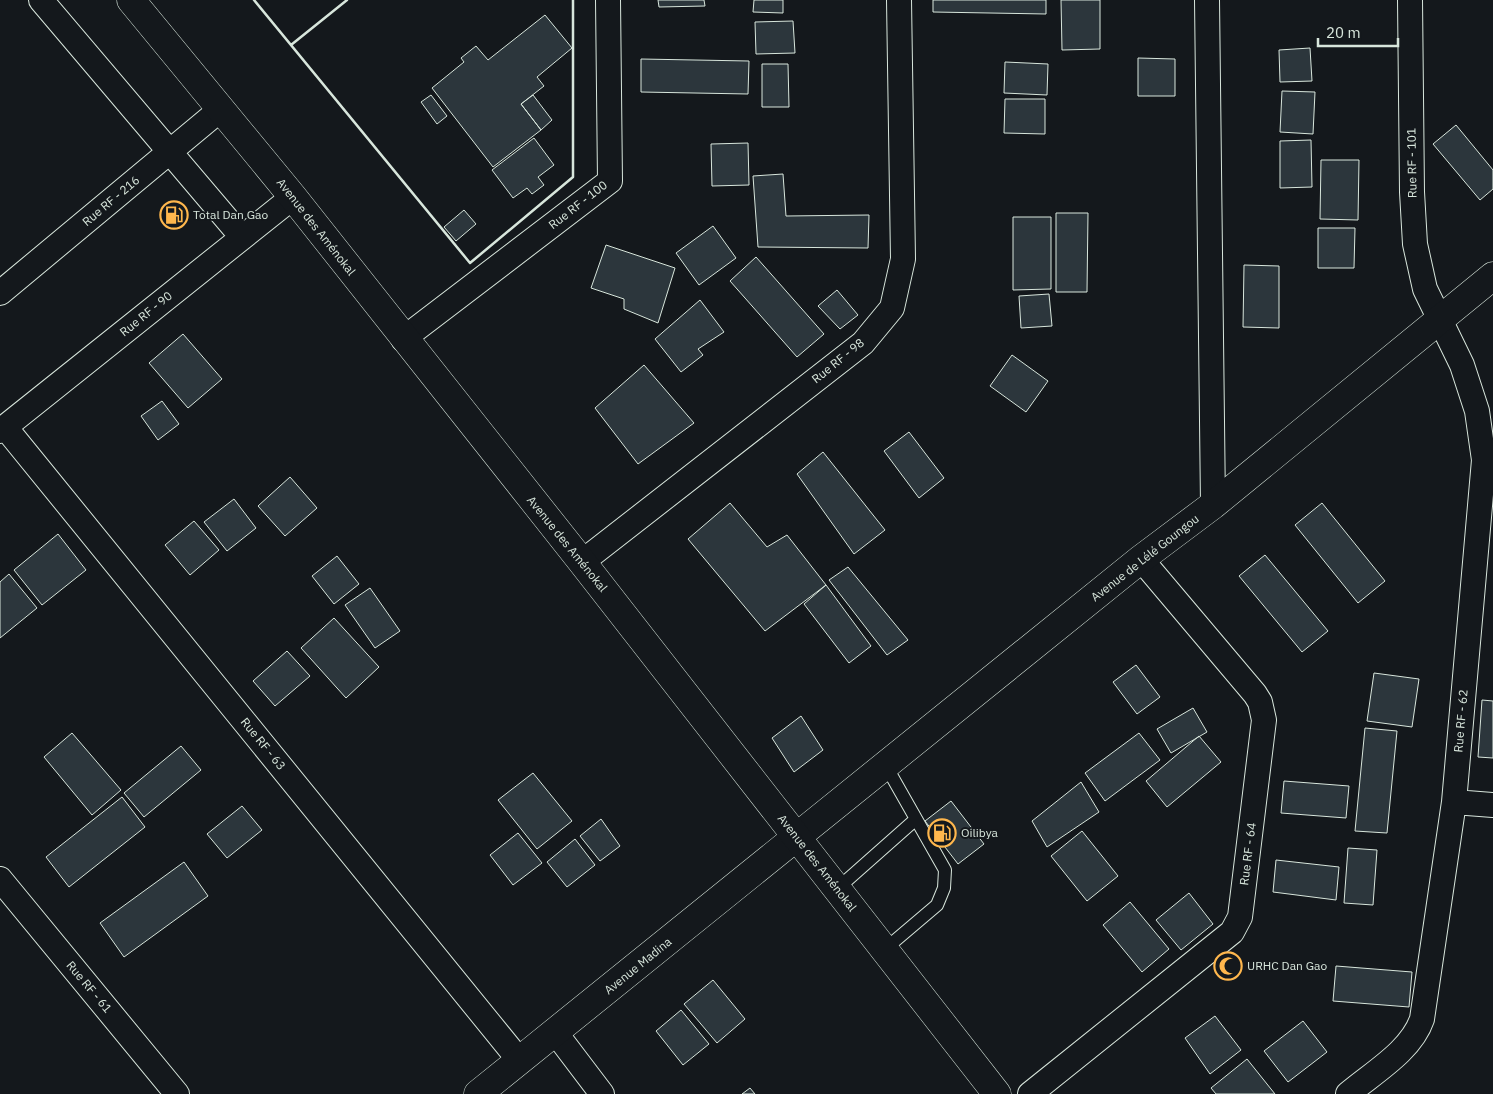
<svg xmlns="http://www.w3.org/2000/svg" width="1493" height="1094" font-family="'IBM Plex Sans',sans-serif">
<rect width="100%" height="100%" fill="#14181c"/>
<path fill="#2c363c" stroke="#d8e6dc" d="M658 0H704L705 6 659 7Z
M754 0H783V13L753 12Z
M933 0H1046V14L933 12Z
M1061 0H1100V49L1062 50Z
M545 15 572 48 537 77 544 86 521 104 541 130 493 167 432 88 464 62 461 58 476 46 488 60Z
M793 21 795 53 756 54 755 22Z
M1310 48 1312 81 1280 82 1279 50Z
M1138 58 1175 59V96H1138Z
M641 59 749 61 748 94 641 92Z
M1005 62 1048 64 1047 95 1004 93Z
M762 64H788L789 107H762Z
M1282 91 1315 92 1313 134 1280 132Z
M431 95 447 116 437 124 421 102Z
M533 95 552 120 541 130 521 104Z
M1005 99H1045V134L1004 133Z
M1456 125 1493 170V189L1480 200 1433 144Z
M534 138 554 165 538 177 544 185 532 194 527 188 513 198 492 170Z
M1311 140 1312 187 1280 188V141Z
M748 143 749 185 712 186 711 144Z
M1321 160H1359L1358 220 1320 219Z
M783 174 786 216 869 215 868 248 758 247 753 176Z
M464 210 476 224 456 241 444 227Z
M1056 213H1088L1087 292H1056Z
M1013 217H1051V289L1013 290Z
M713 226 736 258 699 285 676 253Z
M1318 228H1355L1354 268H1318Z
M606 245 675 268 658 323 624 309V299L591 288Z
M756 257 824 334 797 357 730 281Z
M1244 265 1279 266V328L1243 327Z
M837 290 858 315 840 329 818 306Z
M1049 294 1052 326 1021 328 1019 296Z
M700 300 724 332 698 349 703 355 681 372 655 339Z
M183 334 222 379 188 408 149 363Z
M1012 355 1048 381 1026 412 990 386Z
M644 365 694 423 638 464 595 408Z
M162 401 179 424 158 440 141 416Z
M909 432 944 478 919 498 884 451Z
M823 452 885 530 854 554 797 474Z
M290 477 317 508 285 536 258 506Z
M234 499 256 528 227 551 204 522Z
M730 503 767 547 787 535 826 585 765 631 688 539Z
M1322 503 1385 581 1358 603 1295 525Z
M194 521 219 550 190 575 165 545Z
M58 534 86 570 42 605 14 570Z
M1265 555 1328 631 1302 652 1239 576Z
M337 556 359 584 334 604 312 576Z
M848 567 908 640 887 655 829 580Z
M9 574 37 608 0 638V582Z
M826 585 871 646 849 663 804 604Z
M370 588 400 631 375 648 345 605Z
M334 618 379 667 346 698 301 648Z
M287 651 310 676 275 706 253 681Z
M1136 665 1160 697 1137 714 1113 682Z
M1374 673 1419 679 1412 727 1367 721Z
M1482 700 1493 701V758L1478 757Z
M1193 708 1207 732 1171 753 1157 729Z
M801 716 823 750 794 772 772 738Z
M1365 728 1397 731 1387 833 1355 831Z
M72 733 121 790 92 815 44 757Z
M1139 733 1160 760 1105 801 1085 773Z
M1199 736 1221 762 1167 807 1146 781Z
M181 746 201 770 144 817 124 793Z
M533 773 572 821 537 849 498 800Z
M1284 781 1349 786 1346 818 1281 813Z
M1081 782 1099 812 1047 847 1032 821Z
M122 797 145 827 69 887 46 857Z
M951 801 984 844 958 864 925 821Z
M242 806 262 830 227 858 207 834Z
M601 819 620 846 600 861 580 836Z
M1082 831 1118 876 1087 901 1051 856Z
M518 833 542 863 513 885 490 855Z
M575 839 595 865 567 887 547 862Z
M1348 848 1377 850 1373 905 1344 903Z
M1276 860 1339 867 1336 900 1273 892Z
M184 862 208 896 124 957 100 923Z
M1189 893 1213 924 1181 950 1156 920Z
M1130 902 1169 949 1142 972 1103 925Z
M1336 966 1412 972 1409 1007 1333 1001Z
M713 980 745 1019 717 1043 684 1004Z
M681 1010 709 1044 683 1065 656 1031Z
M1215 1016 1241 1050 1210 1074 1185 1038Z
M1303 1021 1327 1052 1288 1082 1264 1051Z
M1247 1059 1275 1094H1216L1211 1088Z
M750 1088 755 1094H742Z"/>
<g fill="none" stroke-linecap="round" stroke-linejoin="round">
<g stroke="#d8e6dc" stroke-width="14">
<path id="service" d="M837 889 916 819
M884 950 937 905 944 888 945 870 886 766"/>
</g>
<g stroke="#d8e6dc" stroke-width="26">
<path id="minor" d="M41 0 242 237
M1207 0 1213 505
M0 293 221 109
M403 339 610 181 608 0
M5 427 520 1061
M0 431 293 197
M582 562 863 343 892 308 903 259 899 0
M1454 802 1493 805
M0 879 177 1094
M555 1032 602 1094
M1030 1094 1232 932 1240 917 1264 720 1260 702 1255 694 1141 559
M1348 1094C1374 1072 1411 1051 1422 1019L1454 802 1484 460 1477 411 1462 365 1425 289 1415 244 1412 192 1410 0"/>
</g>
<g stroke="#d8e6dc" stroke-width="29">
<path id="tertiary" d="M478 1094 1141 559 1213 505 1493 276"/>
</g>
<g stroke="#d8e6dc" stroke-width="29">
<path id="secondary" d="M131 0 293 197 582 562 997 1094"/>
</g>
<use href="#service" stroke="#14181c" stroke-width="12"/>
<use href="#minor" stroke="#14181c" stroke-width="24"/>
<use href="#tertiary" stroke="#14181c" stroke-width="28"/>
<use href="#secondary" stroke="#14181c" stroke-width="28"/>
<path stroke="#d8e6dc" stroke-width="2.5" d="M254 0 470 263 573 177V0
M291 45 347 0"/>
</g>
<defs>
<g id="fuel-ring" transform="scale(1.4375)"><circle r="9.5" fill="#14181c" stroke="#ffb74d" stroke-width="1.5"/><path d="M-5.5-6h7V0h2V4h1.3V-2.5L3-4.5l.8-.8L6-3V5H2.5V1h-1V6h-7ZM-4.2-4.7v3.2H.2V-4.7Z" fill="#ffb74d"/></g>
<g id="mosque-ring" transform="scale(1.4375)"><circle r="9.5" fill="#14181c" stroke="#ffb74d" stroke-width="1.5"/><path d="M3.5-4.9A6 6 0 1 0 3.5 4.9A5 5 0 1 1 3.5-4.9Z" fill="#ffb74d"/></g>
</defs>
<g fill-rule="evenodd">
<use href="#fuel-ring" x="174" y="215"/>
<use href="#fuel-ring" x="942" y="833"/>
<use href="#mosque-ring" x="1228" y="966"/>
</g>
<g text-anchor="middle" stroke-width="4" stroke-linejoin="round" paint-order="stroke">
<g font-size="12" fill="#d8e6dc" stroke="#14181c">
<text transform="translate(1412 163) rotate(-91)" y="4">Rue RF - 101</text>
<text transform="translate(111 201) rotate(-40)" y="4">Rue RF - 216</text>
<text transform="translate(578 205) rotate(-38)" y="4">Rue RF - 100</text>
<text transform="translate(316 227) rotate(52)" y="4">Avenue des Aménokal</text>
<text transform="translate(146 314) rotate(-39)" y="4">Rue RF - 90</text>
<text transform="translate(838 361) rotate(-39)" y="4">Rue RF - 98</text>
<text transform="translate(567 544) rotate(51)" y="4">Avenue des Aménokal</text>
<text transform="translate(1145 558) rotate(-38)" y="4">Avenue de Lélé Goungou</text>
<text transform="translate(1461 721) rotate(-85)" y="4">Rue RF - 62</text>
<text transform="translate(263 744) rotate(51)" y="4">Rue RF - 63</text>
<text transform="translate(1248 854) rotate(-83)" y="4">Rue RF - 64</text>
<text transform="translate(817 863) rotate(52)" y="4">Avenue des Aménokal</text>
<text transform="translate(638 966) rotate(-39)" y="4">Avenue Madina</text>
<text transform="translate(89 987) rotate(50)" y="4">Rue RF - 61</text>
</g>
<g font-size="12" fill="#d8e6dc" stroke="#14181c" text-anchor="start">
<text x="193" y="219">Total Dan Gao</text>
<text x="961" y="837">Oilibya</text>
<text x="1247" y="970">URHC Dan Gao</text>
</g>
</g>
<path d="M1318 38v8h80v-8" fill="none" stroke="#d8e6dc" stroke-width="2.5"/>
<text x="1326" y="38" font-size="15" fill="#d8e6dc" stroke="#14181c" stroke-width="4" paint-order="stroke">20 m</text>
</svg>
